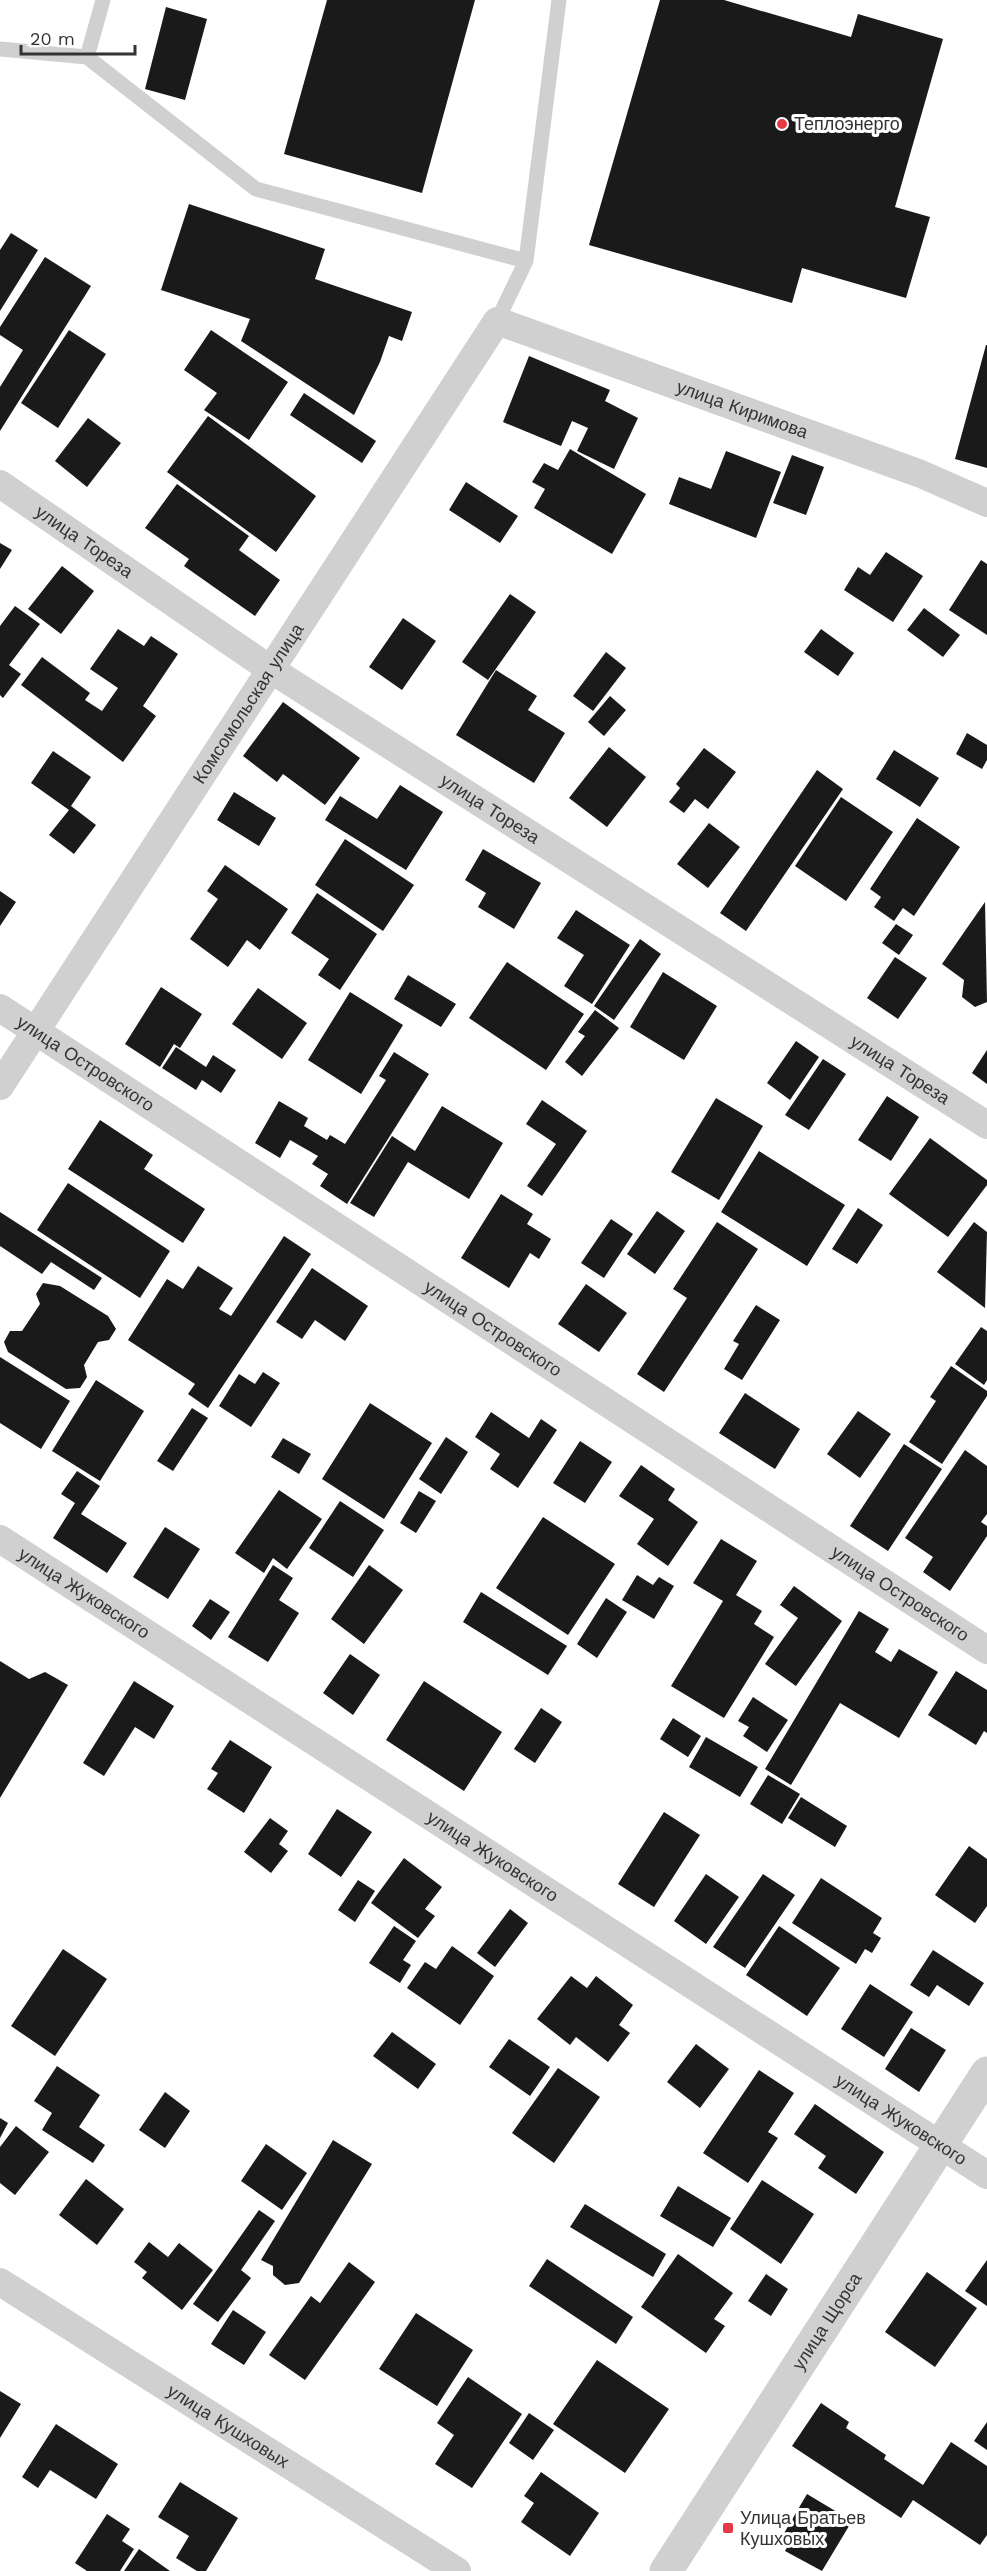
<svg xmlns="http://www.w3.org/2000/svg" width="987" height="2571" font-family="'Work Sans',sans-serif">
<rect width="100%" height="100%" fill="#fff"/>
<path fill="#1a1a1a" d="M327 0H475L422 193 284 154Z
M660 0H724L851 37 858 14 943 39 895 207 930 217 906 298 802 268 792 303 589 245Z
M166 7 207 19 185 100 145 89Z
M189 204 325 249 315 279 412 312 402 341 389 336 380 362 354 415 241 341 250 319 161 290Z
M11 233 38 250 0 311V250Z
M45 257 91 286 0 431V387L23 350 0 335V327Z
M69 330 106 354 58 428 21 403Z
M211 330 288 382 249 440 204 410 217 393 184 370Z
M986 345H987V468L955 459Z
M529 356 610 390 605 401 638 418 614 469 577 451 588 428 572 421 561 446 503 422Z
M304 393 376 441 362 463 290 415Z
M208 416 316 496 276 552 167 472Z
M88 418 121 443 87 487 55 461Z
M570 449 646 494 612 554 534 508 545 489 532 482 544 463 558 470Z
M726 451 781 472 756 538 669 504 679 477 711 489Z
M792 455 824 467 806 515 773 503Z
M466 482 518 516 500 543 449 510Z
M177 484 249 536 239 550 280 580 255 616 184 566 189 559 145 528Z
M0 543 12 550 0 569Z
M886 552 923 576 893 622 844 590 858 567 870 575Z
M981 560 987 564V635L949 610Z
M62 566 94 591 61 634 28 609Z
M510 594 536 612 488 680 462 662Z
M15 606 40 624 9 665 21 674 3 698 0 695V626Z
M924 608 960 635 943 657 907 630Z
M403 618 436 641 402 690 369 667Z
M118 629 144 646 151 636 178 654 143 706 156 716 123 762 21 685 42 657 90 693 85 700 102 711 118 688 90 669Z
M821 629 854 653 838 676 804 652Z
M606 652 626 668 593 711 573 696Z
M496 670 537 696 528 710 565 733 534 783 456 735Z
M610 696 626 710 604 736 588 722Z
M283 702 360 758 325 805 283 774 277 782 243 756Z
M967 733 987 745V760L982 769 956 754Z
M609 747 646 777 607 827 569 798Z
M704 748 736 772 708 809 695 799 684 813 669 802 680 788 676 784Z
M894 750 939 778 920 807 876 779Z
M53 751 91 777 71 806 96 825 74 854 49 835 69 810 31 783Z
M817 770 843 789 746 931 720 913Z
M400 785 443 812 406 870 325 820 340 796 377 819Z
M234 792 276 818 259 846 217 820Z
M841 797 893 832 846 901 795 866Z
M917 818 960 847 914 916 903 908 894 921 874 907 881 897 870 889Z
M709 823 740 847 708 888 677 864Z
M345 839 414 885 383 931 315 885Z
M483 849 541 883 514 929 478 907 486 893 465 880Z
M225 865 288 909 260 950 247 940 228 967 190 939 218 899 207 891Z
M0 891 16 902 0 926Z
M317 893 377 934 340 990 318 975 329 959 291 933Z
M985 902 987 1002 975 1007 962 997 964 980 942 964Z
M576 910 630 945 592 1004 564 986 584 955 557 938Z
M896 924 913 935 899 955 882 943Z
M640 939 661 954 614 1020 594 1006Z
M895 957 927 978 898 1019 867 998Z
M507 962 584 1014 546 1070 469 1018Z
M663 972 717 1006 684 1060 630 1027Z
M408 975 456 1004 441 1027 394 999Z
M161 987 202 1014 180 1048 174 1044 160 1067 125 1044Z
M258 988 307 1023 282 1059 232 1024Z
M350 992 403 1025 361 1094 308 1060Z
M595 1010 619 1028 582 1076 565 1062 585 1036 578 1032Z
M796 1041 819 1057 790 1100 767 1083Z
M176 1047 206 1067 213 1055 236 1070 221 1093 202 1080 196 1090 162 1068Z
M987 1050V1084L972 1073Z
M394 1052 429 1074 347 1204 320 1186 328 1174 312 1164 318 1156 290 1140 280 1158 255 1143 279 1101 308 1118 304 1126 327 1140 330 1135 345 1144 386 1080 379 1076Z
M823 1059 846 1074 809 1130 785 1115Z
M887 1096 919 1117 891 1161 858 1140Z
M716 1098 763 1126 719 1200 671 1172Z
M542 1100 587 1131 542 1196 527 1186 556 1144 526 1124Z
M442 1106 503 1143 469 1199 408 1162 374 1217 350 1203 392 1136 415 1151Z
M100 1120 153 1155 144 1169 205 1209 183 1243 68 1169Z
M930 1138 987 1180V1185L948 1237 889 1194Z
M759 1151 845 1205 807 1266 721 1212Z
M68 1183 170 1251 140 1298 37 1230Z
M501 1194 533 1214 527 1224 551 1239 539 1259 530 1253 509 1288 461 1258Z
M858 1208 883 1225 857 1264 832 1249Z
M657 1211 685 1231 655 1274 627 1254Z
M0 1212 102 1278 94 1290 51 1262 42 1274 0 1246Z
M611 1219 633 1234 604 1278 581 1263Z
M717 1222 758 1249 664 1392 637 1374 687 1298 673 1289Z
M974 1222 987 1232 985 1308 937 1272Z
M284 1236 311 1254 208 1408 188 1394 195 1384 128 1340 167 1279 183 1289 198 1266 233 1288 219 1309 231 1316Z
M312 1268 368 1306 345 1341 315 1320 302 1339 276 1322Z
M43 1283 60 1286 108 1316 116 1329 109 1340 98 1342 84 1365 87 1377 80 1388 66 1389 8 1352 4 1342 10 1331H22L40 1304 36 1294Z
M586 1284 627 1313 599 1352 558 1324Z
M756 1305 780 1320 742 1380 724 1369 739 1344 733 1341Z
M981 1327 987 1331V1380L984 1385 955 1364Z
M0 1357 70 1401 41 1449 0 1423Z
M951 1366 987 1391V1396L942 1464 909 1442 936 1401 930 1397Z
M263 1372 280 1383 251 1427 219 1406 239 1374 255 1384Z
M96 1380 144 1411 100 1481 52 1451Z
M745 1393 800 1429 775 1469 719 1433Z
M370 1403 432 1443 384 1519 322 1479Z
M192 1408 208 1418 173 1471 157 1461Z
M858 1411 891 1434 860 1478 827 1454Z
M491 1412 529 1438 541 1419 557 1430 518 1488 490 1469 500 1454 475 1437Z
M446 1437 468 1452 441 1494 419 1479Z
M283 1438 311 1454 299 1474 271 1457Z
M580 1441 612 1462 585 1503 553 1483Z
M904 1444 942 1469 888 1551 850 1526Z
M965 1450 987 1466V1514L981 1522 987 1526V1536L950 1591 923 1572 933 1557 905 1538Z
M641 1465 675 1489 668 1500 698 1522 668 1566 637 1544 654 1519 619 1496Z
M77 1471 100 1486 81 1514 127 1543 107 1573 53 1538 75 1503 61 1494Z
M279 1490 322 1519 287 1569 273 1558 264 1573 235 1553Z
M419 1491 436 1501 416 1533 400 1523Z
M340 1501 384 1530 353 1577 309 1548Z
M543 1517 615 1564 568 1635 496 1588Z
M165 1527 200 1549 168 1599 133 1577Z
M721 1539 757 1561 736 1595 762 1611 754 1624 774 1637 724 1718 671 1686 723 1601 693 1583Z
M273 1565 293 1578 279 1600 299 1613 268 1662 228 1637Z
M369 1565 403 1590 364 1644 331 1619Z
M637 1575 653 1585 659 1577 674 1586 654 1619 622 1600Z
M794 1586 842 1621 796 1686 765 1664 798 1618 780 1605Z
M481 1592 567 1646 548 1675 463 1622Z
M606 1598 627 1612 597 1658 577 1644Z
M210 1599 230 1612 211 1640 192 1626Z
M859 1611 889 1629 875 1652 891 1662 899 1649 938 1672 899 1738 840 1703 791 1785 765 1769Z
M350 1654 380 1675 353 1715 323 1693Z
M0 1661 29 1679 45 1672 68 1685 0 1798Z
M956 1671 987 1690V1733L984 1731 976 1745 928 1715Z
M134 1681 174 1706 154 1739 135 1727 104 1776 83 1763Z
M424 1681 502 1732 464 1791 386 1740Z
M753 1697 788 1720 767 1752 743 1736 749 1727 738 1721Z
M541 1708 562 1722 535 1763 514 1749Z
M673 1718 701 1736 688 1757 660 1739Z
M706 1737 758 1767 740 1797 689 1767Z
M230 1740 272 1767 244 1813 207 1789 218 1773 211 1769Z
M768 1775 800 1794 782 1824 750 1804Z
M801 1797 847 1826 835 1847 788 1818Z
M337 1809 372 1832 341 1877 308 1854Z
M664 1812 700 1835 654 1907 618 1884Z
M270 1818 288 1831 279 1844 288 1851 271 1873 244 1852Z
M969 1846 987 1859V1906L975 1923 935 1895Z
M404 1858 442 1887 425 1909 435 1916 418 1938 371 1903Z
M706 1874 739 1897 706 1944 674 1921Z
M763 1874 795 1895 745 1968 713 1947Z
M821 1878 882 1918 873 1933 881 1938 872 1953 865 1949 856 1964 792 1923Z
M358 1880 375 1891 355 1922 338 1910Z
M510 1909 528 1923 495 1967 477 1953Z
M394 1926 416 1941 403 1960 411 1965 400 1983 369 1963Z
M779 1926 840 1968 807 2016 746 1975Z
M452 1946 494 1976 460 2025 407 1988 425 1962 436 1969Z
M63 1949 107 1979 55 2056 11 2026Z
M933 1950 984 1983 969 2006 937 1985 929 1997 910 1985Z
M571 1976 587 1988 596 1976 633 2005 619 2025 630 2033 608 2062 576 2037 570 2045 537 2019Z
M870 1984 913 2012 884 2057 841 2029Z
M911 2028 946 2050 919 2092 885 2069Z
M392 2032 436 2064 418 2089 373 2056Z
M509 2039 550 2067 530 2096 489 2067Z
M696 2044 729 2069 700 2108 667 2082Z
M57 2066 100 2095 79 2127 105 2145 93 2163 42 2130 52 2113 34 2101Z
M558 2068 600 2097 554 2163 512 2133Z
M759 2070 794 2093 768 2132 778 2138 748 2183 703 2153Z
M165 2092 190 2111 165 2148 139 2130Z
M815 2104 884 2152 856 2194 818 2168 826 2156 794 2134Z
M0 2118 8 2123 0 2138Z
M16 2126 49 2152 15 2195 0 2183V2147Z
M333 2140 372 2164 299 2283 285 2285 273 2275V2266L261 2260Z
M266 2144 307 2173 282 2210 241 2181Z
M86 2179 124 2209 97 2245 59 2215Z
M762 2180 814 2214 781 2264 730 2229Z
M678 2186 731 2218 713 2247 660 2216Z
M585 2204 666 2254 653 2277 570 2227Z
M259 2210 275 2221 241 2270 251 2278 218 2322 193 2304Z
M149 2242 168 2257 179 2243 213 2270 182 2310 142 2278 147 2272 134 2262Z
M678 2254 733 2293 714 2319 725 2326 706 2353 641 2307Z
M547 2259 633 2317 616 2344 529 2286Z
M987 2260V2306L965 2291Z
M349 2262 375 2282 305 2380 269 2355 311 2296 320 2303Z
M927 2272 977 2308 935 2367 885 2332Z
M766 2274 788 2289 771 2316 748 2301Z
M233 2310 266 2332 244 2365 211 2344Z
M416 2313 473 2350 437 2406 379 2369Z
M597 2360 669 2409 625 2473 553 2424Z
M468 2377 522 2414 472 2488 435 2464 454 2435 437 2423Z
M0 2391 21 2404 0 2438Z
M821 2403 849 2422 846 2428 886 2455 884 2459 923 2485 951 2442 987 2466V2535L980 2545 913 2500 901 2518 792 2446Z
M529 2413 554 2430 533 2460 509 2443Z
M987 2422V2450L974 2441Z
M56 2424 118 2464 96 2499 50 2470 38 2488 22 2477Z
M541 2472 599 2513 570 2556 521 2522 534 2503 524 2496Z
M180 2482 238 2518 206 2571H197L176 2558 189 2536 158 2517Z
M807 2494 852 2521 822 2571 785 2551 791 2540 783 2535Z
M107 2514 130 2529 122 2541 134 2549 120 2571H87L75 2563Z
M139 2549 170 2571H124Z"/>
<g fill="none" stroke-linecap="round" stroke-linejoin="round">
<path stroke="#d0d0d0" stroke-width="15" d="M103 0 87 57 256 189 526 261
M0 49 87 57
M497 321 526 261 559 0"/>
<g stroke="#d0d0d0" stroke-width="28">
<path id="s1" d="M0 484 270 669 987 1125"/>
<path id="s2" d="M0 1008 987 1650"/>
<path id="s3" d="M0 1086 497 321 921 474 987 503"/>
<path id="s4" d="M0 1539 987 2175"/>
<path id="s5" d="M0 2282 457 2571"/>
</g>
<path stroke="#d0d0d0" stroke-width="33" id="s6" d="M666 2571 987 2073"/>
</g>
<g fill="#e63946" stroke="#fff" stroke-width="2">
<circle cx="782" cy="124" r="6"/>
<rect x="722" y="2522" width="12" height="12" rx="3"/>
</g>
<g text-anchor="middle" stroke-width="6" stroke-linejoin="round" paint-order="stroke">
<g font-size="18" fill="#333" stroke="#fff" text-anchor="start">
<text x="794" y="130">Теплоэнерго</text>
<text x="740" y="2524">Улица Братьев<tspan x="740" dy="21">Кушховых</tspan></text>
</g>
<g font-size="18" fill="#333" stroke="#fff">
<text dy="6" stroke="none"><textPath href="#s3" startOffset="1173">улица Киримова</textPath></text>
<text dy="6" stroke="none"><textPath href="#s1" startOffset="102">улица Тореза</textPath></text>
<text dy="6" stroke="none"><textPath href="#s3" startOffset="456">Комсомольская улица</textPath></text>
<text dy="6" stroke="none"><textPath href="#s1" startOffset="588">улица Тореза</textPath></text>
<text dy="6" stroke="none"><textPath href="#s2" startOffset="102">улица Островского</textPath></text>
<text dy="6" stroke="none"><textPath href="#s1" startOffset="1074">улица Тореза</textPath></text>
<text dy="6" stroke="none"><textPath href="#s2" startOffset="588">улица Островского</textPath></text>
<text dy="6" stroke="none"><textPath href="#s4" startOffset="100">улица Жуковского</textPath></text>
<text dy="6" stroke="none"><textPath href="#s2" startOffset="1074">улица Островского</textPath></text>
<text dy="6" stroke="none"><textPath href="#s4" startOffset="586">улица Жуковского</textPath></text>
<text dy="6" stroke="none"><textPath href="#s4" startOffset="1072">улица Жуковского</textPath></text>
<text dy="6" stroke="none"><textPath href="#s6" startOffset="297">улица Щорса</textPath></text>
<text dy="6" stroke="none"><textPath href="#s5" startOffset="270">улица Кушховых</textPath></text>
</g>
</g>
<path d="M21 45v9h114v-9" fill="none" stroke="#333333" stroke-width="3"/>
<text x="30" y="45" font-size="18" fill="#333333" stroke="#ffffff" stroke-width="4.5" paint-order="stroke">20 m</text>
</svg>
